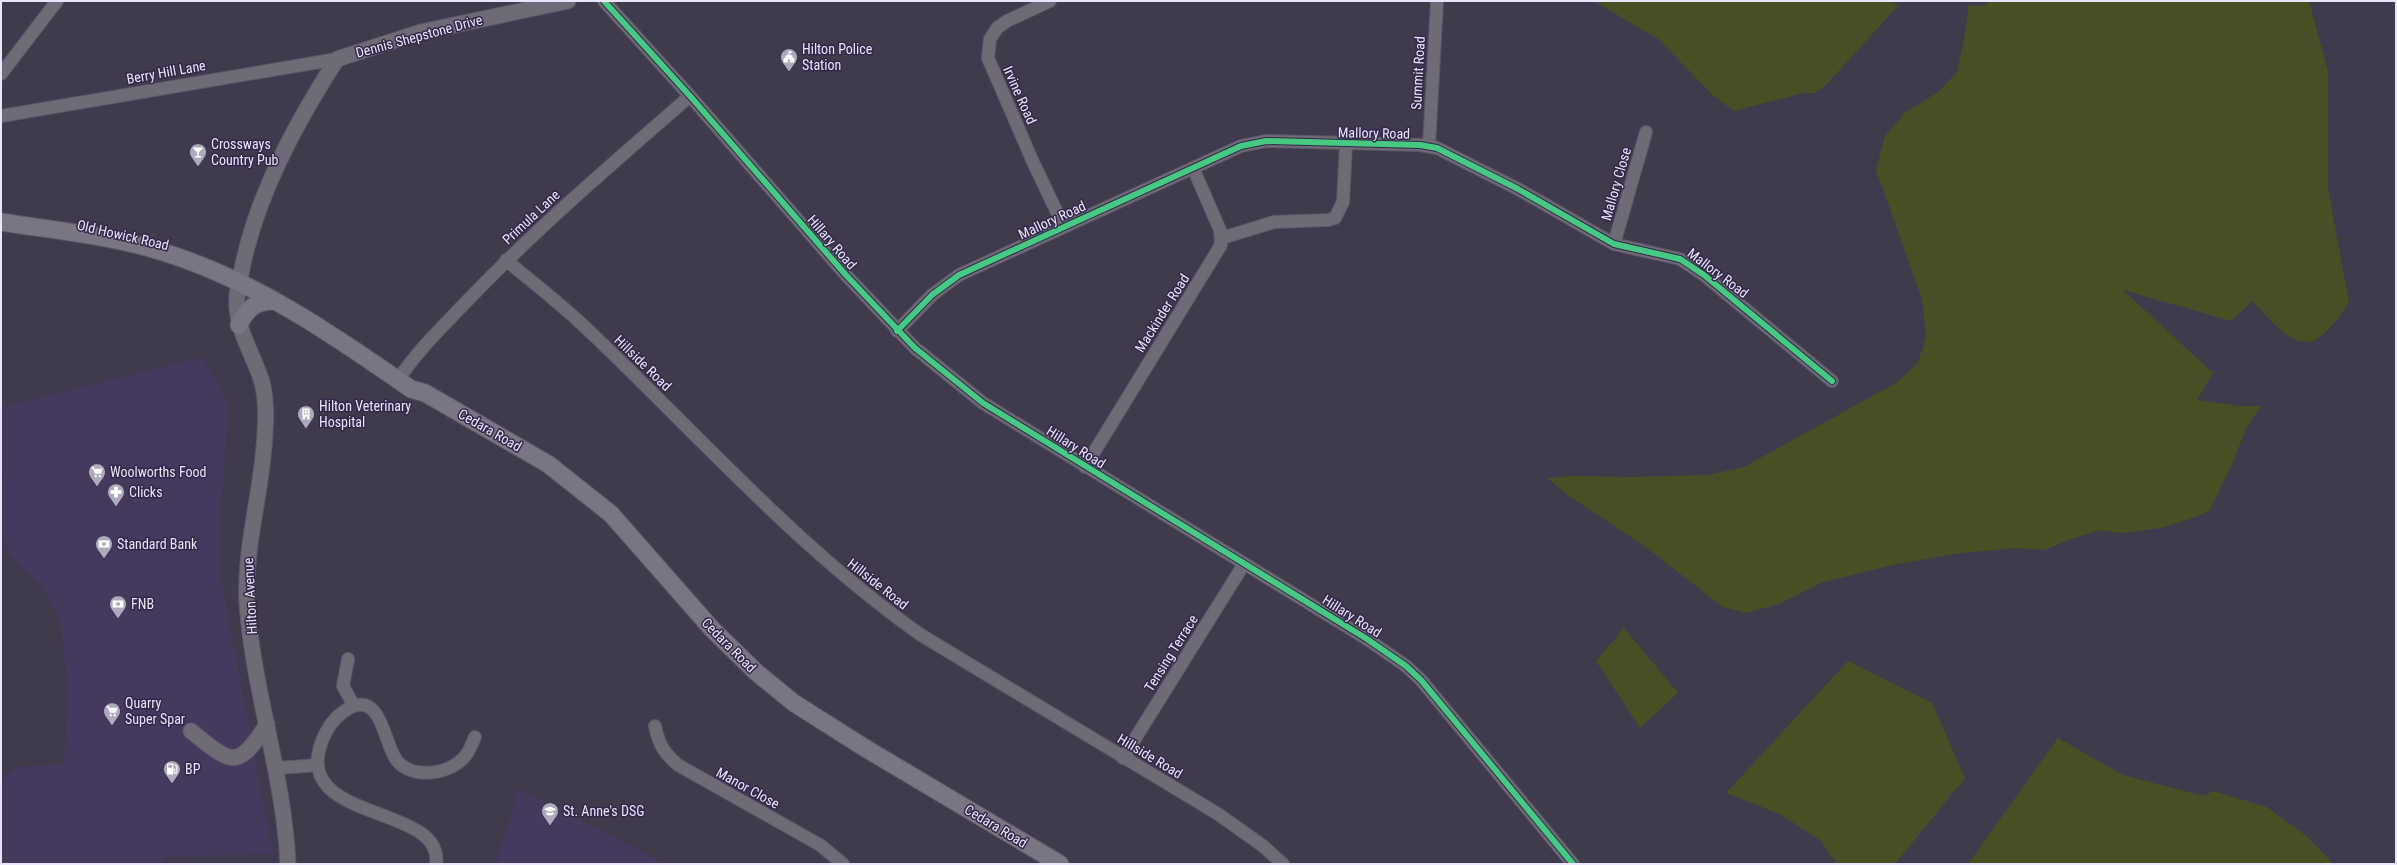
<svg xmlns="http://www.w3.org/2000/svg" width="2397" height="865" font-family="'Roboto Condensed',sans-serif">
<rect width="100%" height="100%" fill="#403b4c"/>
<path fill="#45395e" d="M203 357 229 406 220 521 219 567 273 854 163 857V864H1V782L16 767 64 764 68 688 60 619 45 590 10 554 3 532 1 407Z
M519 788 664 864H496Z"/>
<path fill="#494f25" d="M1594 1H1891L1898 6 1825 86 1815 93H1803L1734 111 1713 95 1658 39Z
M1992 1H2309L2328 72V189L2349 302C2310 364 2293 346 2253 301L2231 321 2123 290 2213 373 2197 400 2239 406H2261L2246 429 2232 464 2210 510 2196 517 2161 528 2121 533 2100 530 2068 540 2045 550 2017 548 1961 553 1897 564 1821 583 1779 604 1746 613 1723 607 1643 545 1569 496 1547 478 1574 476 1632 477 1708 475 1744 467 1896 383 1918 363 1926 336 1922 299 1876 170 1885 136 1905 113 1938 92 1957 72 1964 39 1969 5 1981 6Z
M1624 628 1678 693 1640 728 1596 661Z
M1848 661 1932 703 1965 778 1895 864H1837L1821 841 1780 814 1726 793Z
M2058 738 2123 775 2204 796 2213 791 2267 807 2309 838 2333 864H1968Z"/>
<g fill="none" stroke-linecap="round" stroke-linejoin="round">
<g stroke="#5c5866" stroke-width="14">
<path id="minor" d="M604 1 690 96 845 274 915 348 983 403 1367 639 1406 666 1421 680 1573 864
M1050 1 1007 21 997 28 990 39 988 58 1033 162 1064 227
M1 74 57 1
M1 116 337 59
M1429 146 1437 1
M1222 238 1274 222 1328 220 1335 218 1343 202 1346 145
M1614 244 1646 132
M506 260C532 282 560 303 585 327 695 431 796 547 921 635L1218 814 1263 846 1283 864
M897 331 932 295 959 275 1241 146 1266 141 1420 145 1437 148 1518 189 1614 244 1680 259 1704 275 1832 381
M398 380C417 351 444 325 468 300 538 227 614 162 690 96
M1085 467 1221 245 1220 230 1193 168
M348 659 343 686 354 706
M655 726C659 745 664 753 678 765L820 845 843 864
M1123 758 1244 564
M277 768 318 765
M436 864C445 801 279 825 326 732 332 720 340 713 351 707 383 693 384 747 398 762 415 780 452 774 466 755 470 750 472 743 475 737"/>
</g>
<g stroke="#5c5866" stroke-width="17">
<path id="tertiary" d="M191 731C231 763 237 772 267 724
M288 864C284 775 253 691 247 603 244 544 263 490 265 432 266 416 266 397 262 382 254 356 238 333 237 306 236 293 239 281 242 269 257 194 296 123 337 59L421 32 568 1"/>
</g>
<g stroke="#5c5866" stroke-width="19">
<path id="secondary" d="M1 222C52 230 104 235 153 249 248 276 331 333 411 389L425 393 548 464 611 514 712 629 756 672 794 703 865 748 1060 864
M239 325C247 308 256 301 274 301"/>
</g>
<use href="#minor" stroke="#6e6b76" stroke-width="12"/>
<use href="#tertiary" stroke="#6e6b76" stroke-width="15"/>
<use href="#secondary" stroke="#797583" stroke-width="17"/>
<g stroke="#322849" stroke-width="8">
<path id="cycleway" d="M604 1 690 96 845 274 915 348 983 403 1367 639 1406 666 1421 680 1573 864
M897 331 932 295 959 275 1241 146 1266 141 1420 145 1437 148 1518 189 1614 244 1680 259 1704 275 1832 381"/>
</g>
<use href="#cycleway" stroke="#46c982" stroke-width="6"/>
</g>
<defs>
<g id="civic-pin" transform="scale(0.9)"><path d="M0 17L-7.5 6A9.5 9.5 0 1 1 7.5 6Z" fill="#aeaabd" stroke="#322849"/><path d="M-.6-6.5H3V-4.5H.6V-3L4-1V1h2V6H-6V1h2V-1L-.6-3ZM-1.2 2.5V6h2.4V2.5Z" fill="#fff"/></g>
<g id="bar-pin" transform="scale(0.9)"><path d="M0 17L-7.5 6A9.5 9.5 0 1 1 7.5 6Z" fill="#aeaabd" stroke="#322849"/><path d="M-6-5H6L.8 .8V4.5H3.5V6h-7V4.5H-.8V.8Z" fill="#fff"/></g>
<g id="building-pin" transform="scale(0.9)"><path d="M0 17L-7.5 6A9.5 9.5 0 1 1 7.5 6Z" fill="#aeaabd" stroke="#322849"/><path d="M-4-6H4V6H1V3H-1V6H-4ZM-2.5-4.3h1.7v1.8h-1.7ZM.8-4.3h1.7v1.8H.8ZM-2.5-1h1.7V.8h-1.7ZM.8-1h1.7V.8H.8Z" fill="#fff"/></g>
<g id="supermarket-pin" transform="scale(0.9)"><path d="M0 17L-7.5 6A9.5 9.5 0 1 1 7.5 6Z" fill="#aeaabd" stroke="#322849"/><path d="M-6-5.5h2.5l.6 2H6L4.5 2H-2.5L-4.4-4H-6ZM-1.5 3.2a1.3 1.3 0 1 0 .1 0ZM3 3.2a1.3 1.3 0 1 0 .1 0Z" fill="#fff"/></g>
<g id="pharmacy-pin" transform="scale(0.9)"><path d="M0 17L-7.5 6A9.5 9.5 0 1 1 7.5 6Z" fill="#aeaabd" stroke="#322849"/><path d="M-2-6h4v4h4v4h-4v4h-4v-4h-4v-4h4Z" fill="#fff"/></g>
<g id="bank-pin" transform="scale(0.9)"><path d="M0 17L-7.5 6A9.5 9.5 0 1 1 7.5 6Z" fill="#aeaabd" stroke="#322849"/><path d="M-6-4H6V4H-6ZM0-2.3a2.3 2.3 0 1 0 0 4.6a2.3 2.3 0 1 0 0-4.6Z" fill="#fff"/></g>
<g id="fuel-pin" transform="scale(0.9)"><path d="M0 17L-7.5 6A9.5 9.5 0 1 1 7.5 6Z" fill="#aeaabd" stroke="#322849"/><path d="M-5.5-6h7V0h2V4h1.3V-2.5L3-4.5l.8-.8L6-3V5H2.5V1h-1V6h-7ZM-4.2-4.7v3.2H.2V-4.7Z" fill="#fff"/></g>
<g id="school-pin" transform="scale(0.9)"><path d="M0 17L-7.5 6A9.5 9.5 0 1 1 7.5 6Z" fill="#aeaabd" stroke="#322849"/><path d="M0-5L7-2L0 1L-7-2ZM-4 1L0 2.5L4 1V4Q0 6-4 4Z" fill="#fff"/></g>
</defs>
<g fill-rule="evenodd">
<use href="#civic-pin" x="789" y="57"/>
<use href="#bar-pin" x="198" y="152"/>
<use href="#building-pin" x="306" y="414"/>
<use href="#supermarket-pin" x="97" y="472"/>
<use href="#pharmacy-pin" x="116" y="492"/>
<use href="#bank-pin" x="104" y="544"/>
<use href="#bank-pin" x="118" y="604"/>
<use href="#supermarket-pin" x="112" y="711"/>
<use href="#fuel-pin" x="172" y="769"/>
<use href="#school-pin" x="550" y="811"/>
</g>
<g text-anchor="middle" stroke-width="3" stroke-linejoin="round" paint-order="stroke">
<g font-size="14" fill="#eae5fa" stroke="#322849">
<text transform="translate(419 36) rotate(-15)" y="5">Dennis Shepstone Drive</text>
<text transform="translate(166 72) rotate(-10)" y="5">Berry Hill Lane</text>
<text transform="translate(1418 73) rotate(-87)" y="5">Summit Road</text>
<text transform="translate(1020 95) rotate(66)" y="5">Irvine Road</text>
<text transform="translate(1374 133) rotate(1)" y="5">Mallory Road</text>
<text transform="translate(1616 184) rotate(-74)" y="5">Mallory Close</text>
<text transform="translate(531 217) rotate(-43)" y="5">Primula Lane</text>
<text transform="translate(1052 220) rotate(-25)" y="5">Mallory Road</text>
<text transform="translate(123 235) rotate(13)" y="5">Old Howick Road</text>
<text transform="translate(832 242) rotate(49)" y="5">Hillary Road</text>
<text transform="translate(1718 273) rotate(37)" y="5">Mallory Road</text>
<text transform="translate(1162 313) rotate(-58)" y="5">Mackinder Road</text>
<text transform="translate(643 363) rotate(44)" y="5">Hillside Road</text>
<text transform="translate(490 430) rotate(30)" y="5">Cedara Road</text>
<text transform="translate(1076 447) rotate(32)" y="5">Hillary Road</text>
<text transform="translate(878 584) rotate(38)" y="5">Hillside Road</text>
<text transform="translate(250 596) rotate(-93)" y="5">Hilton Avenue</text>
<text transform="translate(1352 616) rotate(32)" y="5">Hillary Road</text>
<text transform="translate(729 645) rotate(45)" y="5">Cedara Road</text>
<text transform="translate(1171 653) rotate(-58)" y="5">Tensing Terrace</text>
<text transform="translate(1150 756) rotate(31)" y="5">Hillside Road</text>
<text transform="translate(748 788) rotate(29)" y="5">Manor Close</text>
<text transform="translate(996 826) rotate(31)" y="5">Cedara Road</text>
</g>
<g font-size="14" fill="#eae5fa" stroke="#322849" text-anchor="start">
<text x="802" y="54">Hilton Police<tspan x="802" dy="16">Station</tspan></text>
<text x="211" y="149">Crossways<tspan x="211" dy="16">Country Pub</tspan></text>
<text x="319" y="411">Hilton Veterinary<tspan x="319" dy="16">Hospital</tspan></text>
<text x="110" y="477">Woolworths Food</text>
<text x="129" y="497">Clicks</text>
<text x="117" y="549">Standard Bank</text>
<text x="131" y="609">FNB</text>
<text x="125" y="708">Quarry<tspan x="125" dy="16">Super Spar</tspan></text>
<text x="185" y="774">BP</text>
<text x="563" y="816">St. Anne's DSG</text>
</g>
</g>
<rect width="2397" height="865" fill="none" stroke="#eae5fa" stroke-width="4"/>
</svg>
